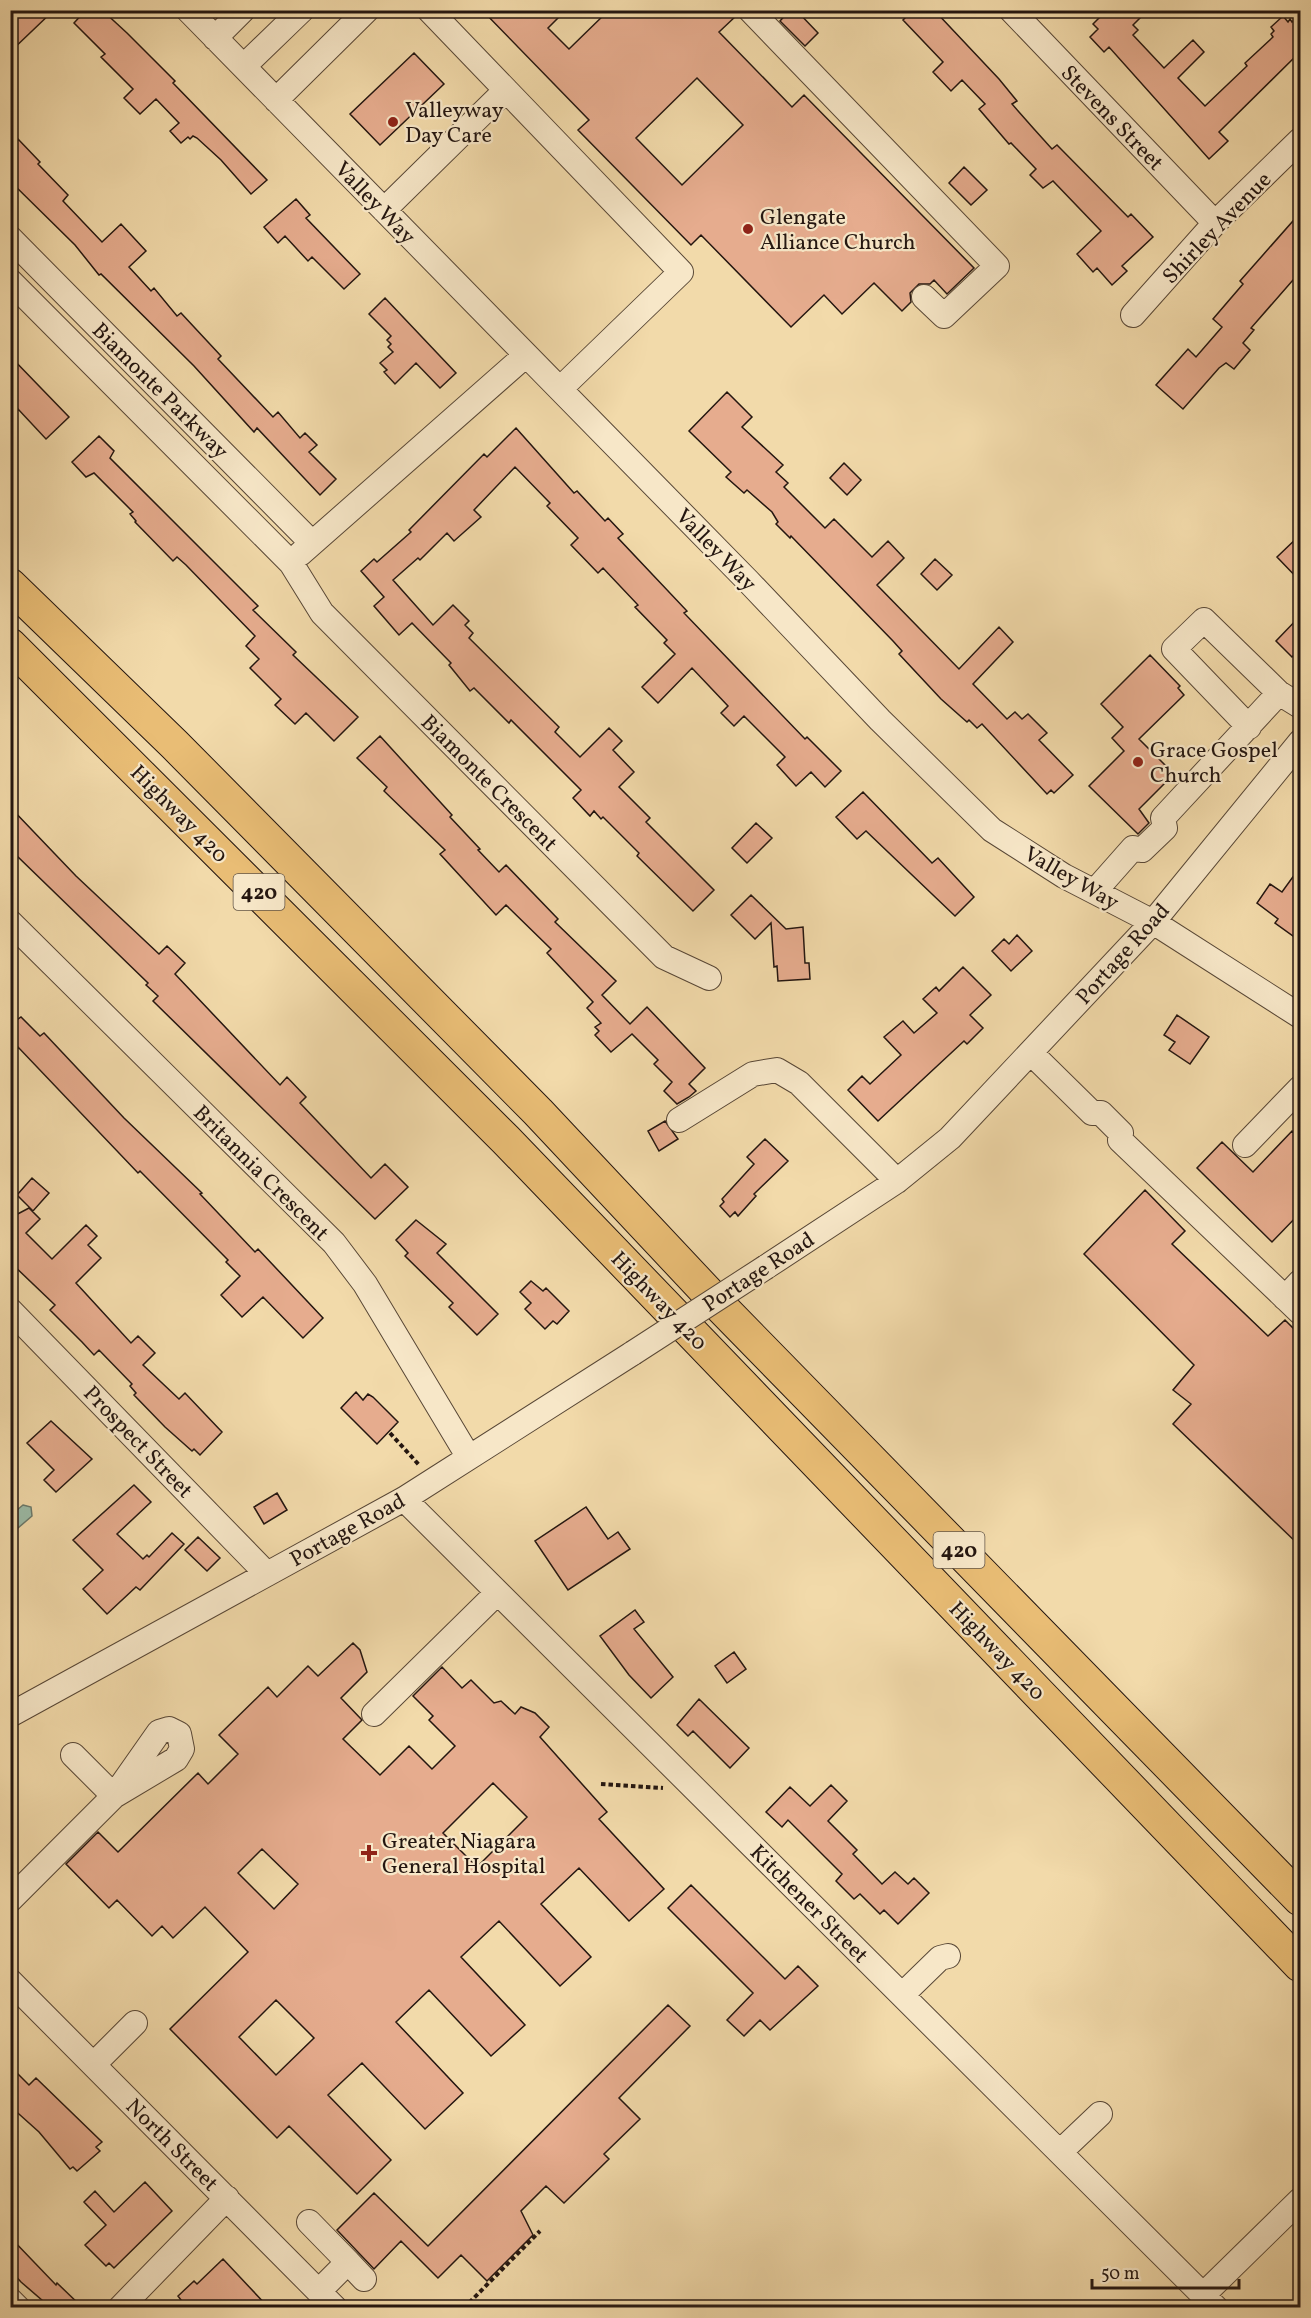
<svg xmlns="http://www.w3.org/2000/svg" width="1311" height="2318" font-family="Vollkorn,serif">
<rect width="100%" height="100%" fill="#f2daaa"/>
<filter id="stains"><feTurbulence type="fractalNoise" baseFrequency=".00333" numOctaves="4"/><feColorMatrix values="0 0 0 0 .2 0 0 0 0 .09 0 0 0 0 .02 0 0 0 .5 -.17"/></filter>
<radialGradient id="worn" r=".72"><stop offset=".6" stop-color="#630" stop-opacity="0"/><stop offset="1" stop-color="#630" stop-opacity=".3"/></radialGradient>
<path fill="#9bbba7" stroke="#6b796b" stroke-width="1.5" d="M23 1505 31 1507 32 1516 18 1528 11 1527V1515Z"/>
<path fill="#e6ac8e" stroke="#241610" stroke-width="1.5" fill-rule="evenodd" d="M10 10H54L10 52Z
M86 10H102L127 33 175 81 173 83 267 180 251 194 221 160 197 138 193 136 190 139 188 137 181 143 170 131 179 123 156 99 140 114 124 98 133 89 101 57 105 54 74 23Z
M482 10H566L548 28 569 49 608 11 736 10 737 15 719 32 792 107 804 95 974 268 947 294 934 280 930 284H919L910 293 911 302 902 311 874 283 842 314 824 295 791 327 701 235 691 245 578 130 589 120ZM697 78 743 125 682 185 636 138Z
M790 10H796L818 33 805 46 780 21Z
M913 10H934L999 79 1017 101 1012 104 1034 129 1052 149 1057 145 1128 217 1131 214 1153 237 1122 266 1127 271 1112 285 1097 268 1093 272 1077 254 1101 231 1053 181 1043 188 1030 175 1036 169 1011 143 1009 144 979 109 985 104 962 80 951 91 933 72 943 62 903 20Z
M1107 10H1148L1133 25 1138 30 1133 35 1164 68 1193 40 1204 52 1178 78 1205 106 1247 66 1245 63 1273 37 1271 34 1274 31 1271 27 1283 16 1288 22 1290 19 1292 22 1300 14V52L1219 132 1228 141 1209 159 1109 47 1104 52 1090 37 1098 29 1093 24Z
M414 53 444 84 380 145 350 114Z
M18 139 40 162 38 164 68 195 63 201 102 242 121 224 146 251 129 267 151 291 154 288 177 316 181 313 221 356 218 359 273 417 278 412 300 438 305 433 317 445 309 452 336 479 320 495 257 428 254 432 194 366 101 274 99 275 75 245 10 181V147Z
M964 167 987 190 971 205 949 183Z
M296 199 310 215 306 218 360 274 344 289 312 257 308 261 285 236 278 243 264 227Z
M1300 213V272L1251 328 1254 330 1243 343 1250 350 1234 369 1226 363 1219 368 1183 409 1156 385 1188 349 1196 357 1222 327 1213 319 1243 284 1240 281Z
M385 298 456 373 440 388 416 363 395 384 384 372 387 370 380 363 393 352 388 347 391 344 387 340 391 336 369 314Z
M10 356 69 417 46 439 18 409 10 416Z
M727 392 752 417 742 427 783 465 776 472 788 483 784 487 825 528 834 519 872 557 888 541 904 558 877 585 959 669 999 627 1013 642 973 684 1007 719 1015 712 1022 719 1028 714 1047 733 1039 740 1073 775 1054 793 1051 790 1047 794 982 724 977 728 969 720 967 722 941 699 899 654 902 651 893 641 791 536 790 538 776 524 778 522 772 512 747 490 744 493 726 477 731 472 689 431Z
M516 428 574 493 577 491 605 521 608 518 623 534 618 538 687 611 684 613 805 739 807 737 841 771 825 787 811 772 796 786 777 765 785 757 744 716 734 726 721 713 728 706 692 668 658 703 642 687 675 654 664 643 667 640 635 607 638 605 603 568 598 573 571 545 578 538 547 506 550 503 515 467 474 510 481 517 454 541 447 533 420 560 418 558 393 580 433 625 453 605 469 621 465 625 473 633 469 638 559 727 555 732 580 757 609 728 622 741 613 750 634 772 619 787 650 818 646 822 714 890 693 911 637 856 639 853 603 817 601 819 594 811 590 816 573 798 581 790 511 720 509 723 474 688 470 691 449 665 451 663 412 623 399 635 374 606 384 597 361 571 374 559 377 562 411 532 409 530 484 454 487 457Z
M99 436 114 451 110 458 258 606 253 610 296 652 293 655 358 717 334 741 306 713 295 724 275 705 281 699 250 668 259 659 246 646 255 636 186 565 177 557 173 561 135 522 136 521 130 514 133 512 94 473 86 477 72 462Z
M844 463 861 480 847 495 830 478Z
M1300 535V581L1277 557Z
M935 559 952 575 937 590 921 574Z
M1300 616V649L1292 657 1276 641Z
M1150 655 1180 686 1178 688 1184 695 1139 739 1174 774 1139 809 1149 823 1138 834 1089 786 1124 751 1112 738 1123 727 1101 704Z
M380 736 452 815 450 817 480 849 478 850 499 872 506 865 558 919 555 922 616 981 602 995 630 1024 647 1007 705 1068 689 1084 696 1091 689 1097 677 1104 664 1091 672 1082 654 1064 658 1060 632 1034 611 1052 595 1035 599 1031 595 1027 601 1023 587 1008 593 1002 547 953 551 949 506 905 496 915 440 854 445 850 384 791 387 787 357 758Z
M863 792 932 863 938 858 974 897 955 916 866 831 857 839 836 817Z
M10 807 76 876 159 954 167 946 185 963 175 974 280 1085 287 1077 306 1097 300 1103 371 1178 385 1164 408 1187 375 1219 153 1001 158 996 146 985 148 983 16 855 10 847Z
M756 823 772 838 747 863 732 848Z
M1300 867V941L1275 923 1278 919 1257 903 1270 884 1282 892Z
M751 895 786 929 803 927 805 963H809L810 979 778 981 777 966 774 967 771 923 755 939 731 915Z
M1017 935 1032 951 1011 971 992 951 1004 939 1009 944Z
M963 967 991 995 970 1015 983 1028 967 1044 964 1041 878 1121 848 1090 862 1076 870 1084 901 1055 884 1037 903 1021 914 1033 937 1013 923 999 936 987 939 991Z
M10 1012 18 1019 21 1017 40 1036 44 1033 124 1118 202 1193 200 1194 255 1252 258 1249 323 1318 303 1338 263 1297 242 1317 221 1295 240 1276 226 1262 228 1260 140 1171 138 1173 18 1047 10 1055Z
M1177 1015 1209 1037 1190 1064 1169 1050 1175 1042 1164 1035Z
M665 1121 678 1139 659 1151 648 1131Z
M1292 1131 1300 1139V1213L1272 1242 1197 1168 1222 1142 1253 1172Z
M765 1139 788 1161 754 1194 756 1196 738 1216 735 1212 730 1217 720 1206 724 1202 722 1199 754 1164 747 1157Z
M32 1178 49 1193 33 1211 17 1195Z
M1145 1190 1185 1231 1172 1244 1268 1336 1285 1320 1300 1335V1546L1173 1424 1191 1404 1173 1390 1194 1365 1084 1254Z
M29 1208 40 1219 26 1233 52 1259 86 1225 97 1236 88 1245 101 1258 76 1283 131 1343 138 1336 155 1353 143 1365 179 1399 185 1393 222 1432 200 1455 194 1449 192 1451 165 1427 134 1395 136 1393 130 1386 132 1384 99 1350 94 1355 82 1342 50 1310 55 1305 10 1262V1218Z
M416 1220 446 1244 437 1253 498 1314 477 1335 449 1307 453 1303 405 1256 408 1253 396 1240Z
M531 1281 543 1291 546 1288 569 1311 557 1324 553 1321 545 1329 525 1309 531 1303 520 1292Z
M356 1392 363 1400 368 1394 373 1397 398 1422 377 1444 341 1408Z
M51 1421 92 1459 56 1492 44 1480 54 1470 27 1443Z
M134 1485 151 1502 117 1534 143 1559 147 1555 149 1557 172 1533 184 1544 140 1590 136 1587 107 1614 83 1589 103 1570 73 1540Z
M277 1493 287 1510 264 1524 254 1507Z
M586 1507 608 1539 618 1532 630 1549 568 1590 535 1541Z
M198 1537 220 1558 207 1571 185 1550Z
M635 1610 644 1622 634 1629 673 1677 651 1698 629 1675 600 1636Z
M353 1643 360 1650 367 1672 341 1698 362 1720 343 1739 380 1775 409 1746 432 1769 455 1746 429 1720 433 1716 413 1696 442 1667 462 1688 471 1680 494 1703 501 1701 515 1714 521 1707 535 1713 549 1727 540 1737 607 1812 599 1819 664 1889 629 1921 579 1868 541 1904 591 1957 560 1986 499 1921 461 1957 525 2025 491 2056 429 1990 396 2022 463 2093 425 2129 362 2063 328 2095 391 2160 357 2194 289 2126 277 2138 170 2029 248 1952 205 1907 173 1938 162 1926 152 1936 117 1900 109 1908 66 1864 98 1832 118 1852 198 1773 208 1784 238 1754 219 1735 268 1687 277 1697 308 1666 318 1676ZM493 1783 527 1817 477 1867 443 1833ZM262 1849 298 1884 274 1909 238 1873ZM276 2000 314 2038 276 2075 239 2037Z
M734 1652 746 1669 727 1683 715 1666Z
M699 1699 749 1748 730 1768 693 1731 688 1736 677 1725Z
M831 1785 847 1801 828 1821 857 1850 853 1854 882 1884 895 1872 908 1884 914 1878 929 1893 898 1924 884 1910 880 1914 860 1894 854 1899 836 1881 842 1874 788 1820 782 1827 766 1812 790 1787 810 1806Z
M691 1885 785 1979 798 1966 818 1986 770 2030 760 2020 744 2036 727 2020 753 1993 668 1908Z
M668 2005 690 2026 619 2098 640 2119 604 2154 609 2159 564 2203 546 2186 521 2211 533 2235 487 2281 461 2255 438 2278 401 2241 374 2269 337 2230 374 2193 428 2246Z
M10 2066 29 2085 36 2078 102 2142 96 2147 100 2151 77 2171 73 2167 70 2169 39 2132 10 2106Z
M145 2182 172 2211 114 2268 109 2263 106 2266 85 2245 106 2225 84 2202 95 2191 114 2212Z
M10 2237 56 2285 57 2283 82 2307H50L21 2282 10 2270Z
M223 2259 268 2307H174L181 2300 178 2296 194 2281 197 2284Z"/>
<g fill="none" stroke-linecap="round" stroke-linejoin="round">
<g stroke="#584736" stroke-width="26">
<path id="minor" d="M188 10 748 581 880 720 992 830 1064 876 1153 922 1300 1016
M429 10 681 272 560 389
M750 10 997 266 944 316 924 297
M1011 10 1215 223
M215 38 243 10
M244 66 302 10
M276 100 367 10
M384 210 506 90
M10 238 312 543
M10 281 291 563 322 613 664 957 709 978
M1133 315 1215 223 1300 140
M300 554 526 355
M1279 693 1300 706
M1095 891 1133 848 1142 850 1165 828 1163 818 1279 693 1204 620 1174 649 1249 727
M10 922 334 1243 365 1284 468 1456
M1031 1053 1092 1113H1101L1121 1133 1120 1140 1300 1312
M679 1120 753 1074 777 1070 799 1083 897 1181
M1245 1145 1300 1088
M766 1267 897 1181 950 1138 1153 922 1300 742
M1285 1298 1300 1282
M10 1310 267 1574
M404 1499 1216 2308
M374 1714 497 1593
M10 1715 404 1499 633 1353
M73 1755 114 1796
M10 1900 114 1796 159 1732 169 1729 179 1734 182 1749 176 1759 114 1796
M10 1981 335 2308
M902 1995 940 1958 948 1956
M94 2064 135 2023
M1060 2152 1100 2114
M309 2222 348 2262 319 2291
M348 2262 364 2279
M1203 2295 1300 2200
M10 2300 18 2308
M120 2308 227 2198"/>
</g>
<g stroke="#241610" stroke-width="35">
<path id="highway" d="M10 585 175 745 538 1112 722 1308 1300 1899
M10 645 506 1140 1300 1965"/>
</g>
<path stroke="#241610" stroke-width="4" stroke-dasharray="4.5 3" stroke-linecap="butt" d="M390 1433 420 1466
M601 1784 663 1788
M464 2308 540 2231"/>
<use href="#minor" stroke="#f7e7c8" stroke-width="24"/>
<use href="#highway" stroke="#e9bd75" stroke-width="33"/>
<g stroke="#584736" stroke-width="26" stroke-linecap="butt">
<path id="minor-bridge" d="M633 1353 766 1267"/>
</g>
<use href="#minor-bridge" stroke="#f7e7c8" stroke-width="24"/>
</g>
<g fill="#8f2418" stroke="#f7e7c8" stroke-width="2">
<circle cx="393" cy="122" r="6"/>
<circle cx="748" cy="229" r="6"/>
<circle cx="1138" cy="762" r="6"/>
<path d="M366 1844h6v6h6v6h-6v6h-6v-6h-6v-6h6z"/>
</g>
<g text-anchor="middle" stroke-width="4.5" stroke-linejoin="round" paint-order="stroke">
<g fill="#f7e7c8" stroke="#635547" stroke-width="1.5">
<rect x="233.5" y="874" width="51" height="36" rx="4.5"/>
<rect x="933.5" y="1532" width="51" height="36" rx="4.5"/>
</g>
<g font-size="21" font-weight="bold" fill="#241610">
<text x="259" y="899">420</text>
<text x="959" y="1557">420</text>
</g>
<g font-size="22" fill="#241610" stroke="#f7e7c8" text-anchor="start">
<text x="405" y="117">Valleyway<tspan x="405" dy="25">Day Care</tspan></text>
<text x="760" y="224">Glengate<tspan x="760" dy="25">Alliance Church</tspan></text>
<text x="1150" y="757">Grace Gospel<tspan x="1150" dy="25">Church</tspan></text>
<text x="382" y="1848">Greater Niagara<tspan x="382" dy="25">General Hospital</tspan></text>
</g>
<g font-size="22" fill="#241610" stroke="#f7e7c8">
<text transform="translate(1113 117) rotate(46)" y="8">Stevens Street</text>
<text transform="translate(376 202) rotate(46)" y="8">Valley Way</text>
<text transform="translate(1216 227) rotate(-46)" y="8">Shirley Avenue</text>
<text transform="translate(161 390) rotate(45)" y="8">Biamonte Parkway</text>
<text transform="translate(717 549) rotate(46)" y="8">Valley Way</text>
<text transform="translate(490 782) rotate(45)" y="8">Biamonte Crescent</text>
<text transform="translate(180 813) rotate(45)" y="8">Highway 420</text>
<text transform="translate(1072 877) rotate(30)" y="8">Valley Way</text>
<text transform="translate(1122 953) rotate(-48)" y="8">Portage Road</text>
<text transform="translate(262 1172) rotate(45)" y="8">Britannia Crescent</text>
<text transform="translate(758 1271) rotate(-33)" y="8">Portage Road</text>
<text transform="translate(660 1300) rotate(46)" y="8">Highway 420</text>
<text transform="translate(139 1441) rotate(46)" y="8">Prospect Street</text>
<text transform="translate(347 1529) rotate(-29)" y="8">Portage Road</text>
<text transform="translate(998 1650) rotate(46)" y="8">Highway 420</text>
<text transform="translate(810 1903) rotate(45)" y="8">Kitchener Street</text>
<text transform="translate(173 2144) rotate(45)" y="8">North Street</text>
</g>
</g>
<rect width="1311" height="2318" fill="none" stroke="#f2daaa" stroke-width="36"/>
<rect x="12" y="12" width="1287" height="2294" fill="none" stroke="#241610" stroke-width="3"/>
<rect x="18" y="18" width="1275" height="2282" fill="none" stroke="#241610" stroke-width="1.5"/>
<path d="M1092 2279v9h147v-9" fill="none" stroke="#241610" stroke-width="3"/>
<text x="1101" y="2279" font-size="18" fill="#241610" stroke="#f7e7c8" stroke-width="4.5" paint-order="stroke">50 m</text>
<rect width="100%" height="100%" filter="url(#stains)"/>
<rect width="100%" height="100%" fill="url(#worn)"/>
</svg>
